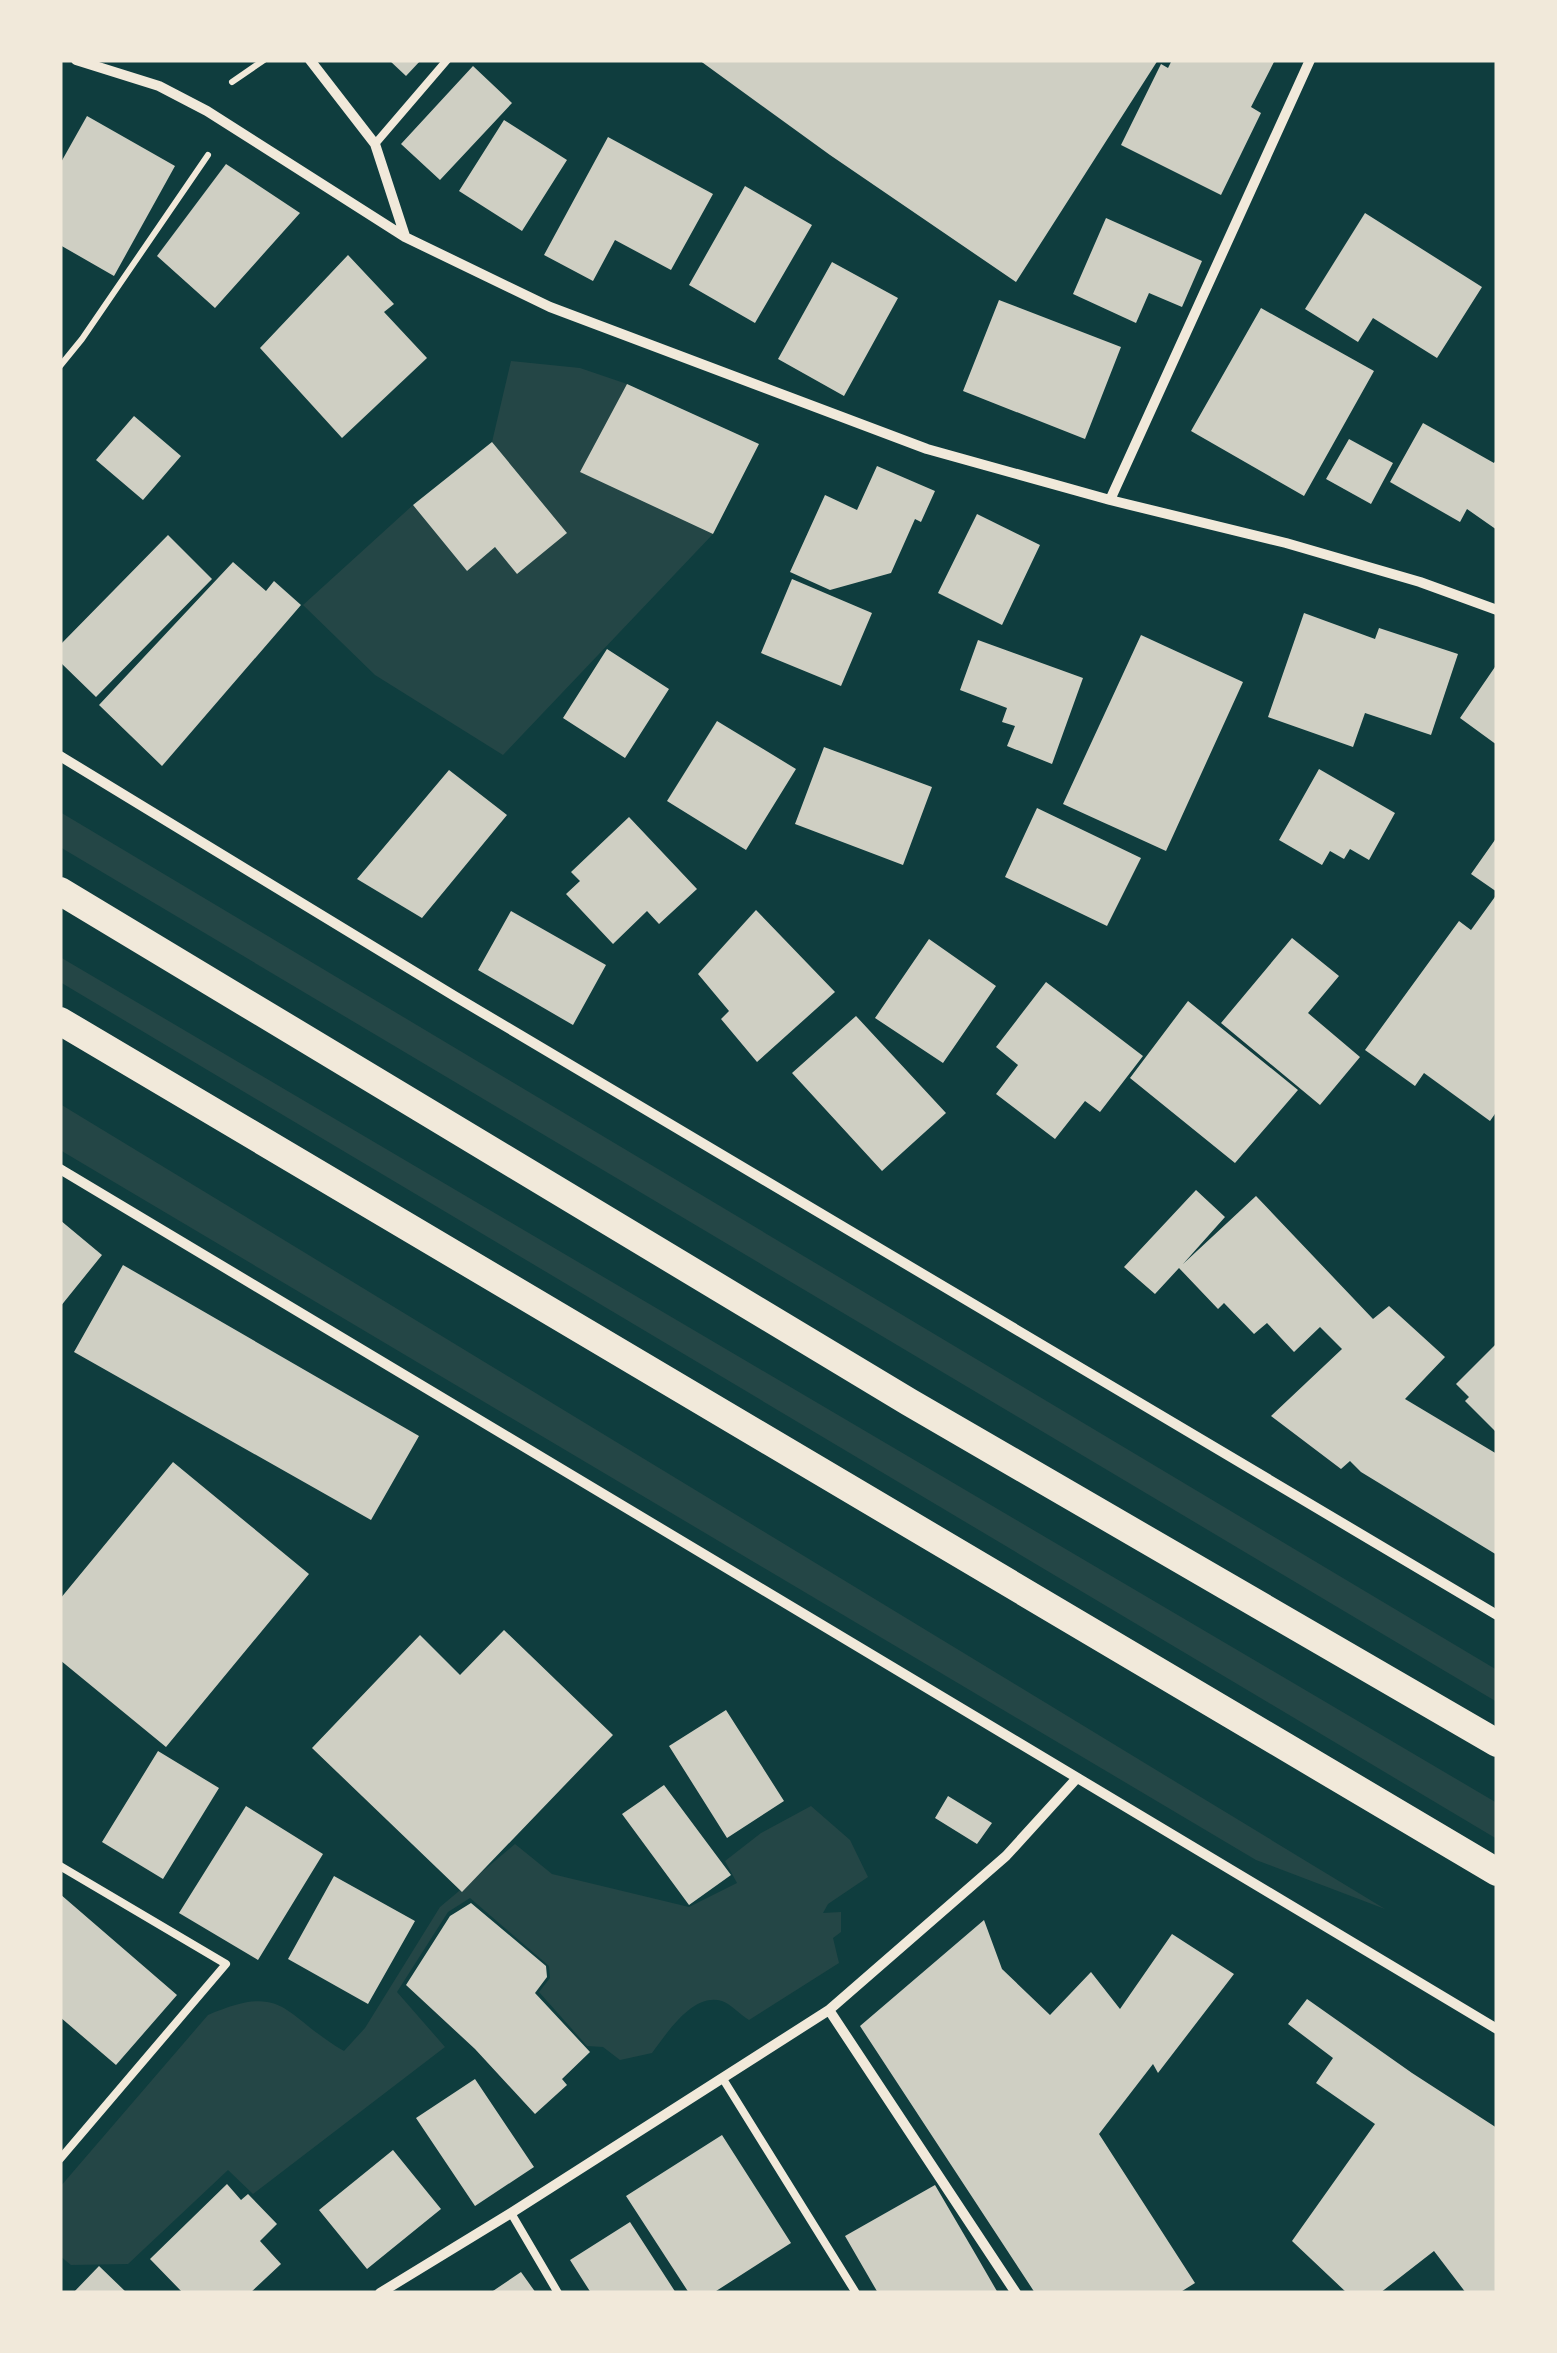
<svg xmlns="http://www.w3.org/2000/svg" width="1557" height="2353" font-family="Rubik,sans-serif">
<rect width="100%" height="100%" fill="#0f3d3e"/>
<path fill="#244646" d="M511 361 580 368 627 384 581 472 713 534 503 755 375 675 303 605 413 505 467 571 495 547 517 574 566 532 492 442Z
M60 812 1497 1670V1702L60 847Z
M60 957 1497 1803V1839L60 982Z
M60 1104 1385 1909 1256 1860 60 1150Z
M811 1806 850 1840 868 1877 828 1904 823 1913 841 1912V1932L833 1938 839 1963 749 2020C740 2015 731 2004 722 2001 693 1992 667 2033 652 2053L620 2060 603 2047 587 2046 539 1992 550 1978 549 1966 470 1898 448 1912 397 1992 445 2047 253 2194 228 2170 128 2264 71 2265 60 2256V2187L208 2015C286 1981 283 2016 344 2051L365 2028 440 1907 515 1844 552 1874 689 1907 737 1883 725 1861 761 1833Z"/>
<path fill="#cfcfc3" d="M389 60H421L406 76Z
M699 60H1158L1016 282 830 155Z
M1172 60H1275L1251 107 1261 113 1221 195 1121 145 1161 64 1168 68Z
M473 66 512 103 440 180 401 144Z
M87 116 175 166 114 276 60 245V164Z
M504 120 567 160 522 231 459 191Z
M608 137 713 194 671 270 615 240 593 281 544 255Z
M226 164 300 213 215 308 157 256Z
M745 186 812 225 755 323 689 285Z
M1365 213 1482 287 1437 358 1373 318 1358 342 1305 309Z
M1106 218 1202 261 1182 307 1149 293 1136 323 1073 294Z
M348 255 394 304 384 312 427 358 342 438 260 348Z
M832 262 898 298 844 396 778 359Z
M999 300 1121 347 1085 439 963 391Z
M1261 308 1374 371 1304 496 1191 431Z
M627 384 759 444 713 534 580 472Z
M134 416 181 456 143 500 96 460Z
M1423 423 1494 463 1497 458V530L1467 509 1460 522 1390 482Z
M1349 439 1393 463 1371 504 1326 479Z
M492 442 567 533 517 574 495 547 467 571 413 505Z
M877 466 935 491 921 522 915 519 891 573 830 590 790 572 825 495 857 510Z
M977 514 1040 545 1002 625 938 593Z
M168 535 212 579 96 697 60 662V645Z
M233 562 266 591 274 581 301 605 162 766 99 705Z
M792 579 872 613 841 686 761 653Z
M1304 613 1375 639 1379 628 1458 654 1431 735 1365 713 1353 747 1268 717Z
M1141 635 1243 682 1166 851 1063 804Z
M978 640 1083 678 1052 764 1007 746 1015 726 1002 722 1007 708 960 690Z
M607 649 669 689 625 758 563 718Z
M1497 664V745L1460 718Z
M717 721 796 769 746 850 667 801Z
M824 747 932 787 903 865 795 824Z
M1319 769 1395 813 1369 860 1350 849 1344 859 1330 851 1322 865 1279 840Z
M449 770 507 815 422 918 357 879Z
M1037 808 1141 858 1107 926 1005 877Z
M629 817 697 889 659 924 647 911 613 944 566 894 580 881 571 872Z
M1497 837V892L1471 874Z
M1497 894V1111L1490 1121 1424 1073 1415 1086 1365 1050 1459 921 1471 930Z
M756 910 835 992 757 1062 721 1019 729 1011 698 974Z
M511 911 606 965 573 1025 478 970Z
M1292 938 1339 976 1308 1013 1360 1057 1320 1105 1221 1023Z
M929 939 996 986 943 1063 875 1018Z
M1046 982 1143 1056 1100 1112 1085 1101 1055 1139 996 1094 1018 1065 996 1047Z
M1188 1001 1298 1090 1235 1163 1130 1078Z
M856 1016 946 1113 882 1171 792 1073Z
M1196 1190 1225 1217 1183 1264 1256 1196 1373 1319 1389 1306 1445 1357 1405 1399 1497 1454V1555L1361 1472 1350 1461 1341 1469 1271 1416 1342 1349 1320 1327 1294 1352 1267 1323 1254 1334 1224 1303 1218 1309 1179 1268 1155 1294 1124 1267Z
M60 1220 102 1255 60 1307Z
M123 1265 419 1436 371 1520 74 1352Z
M1497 1343V1433L1465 1401 1469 1397 1456 1384Z
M173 1462 309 1574 166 1747 60 1660V1599Z
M504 1630 613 1735 462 1892 312 1748 420 1635 460 1675Z
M726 1710 784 1801 727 1838 669 1746Z
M158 1751 219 1788 163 1879 102 1842Z
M664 1785 731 1875 689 1905 622 1814Z
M948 1796 992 1823 977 1844 935 1818Z
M246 1806 323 1854 258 1960 179 1913Z
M334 1876 415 1921 368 2004 288 1959Z
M60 1894 177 1995 116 2065 60 2017Z
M471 1903 546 1966 547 1977 535 1993 590 2052 562 2079 567 2085 535 2114 475 2049 406 1985 450 1916Z
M984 1920 1002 1969 1050 2015 1091 1972 1120 2009 1172 1934 1234 1974 1158 2073 1153 2064 1099 2134 1195 2283 1179 2293H1035L860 2026Z
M1307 1999 1412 2073 1497 2128V2293H1466L1434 2251 1380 2293H1347L1292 2241 1375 2124 1316 2083 1333 2058 1288 2024Z
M475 2079 534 2167 475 2206 416 2118Z
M722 2135 791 2243 713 2293H689L626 2196Z
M393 2150 441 2209 367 2269 319 2210Z
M227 2184 241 2200 248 2194 277 2224 260 2241 281 2264 250 2293H183L150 2259Z
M935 2185 976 2255 998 2293H878L845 2236Z
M630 2222 676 2293H591L570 2260Z
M99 2266 127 2293H73Z
M521 2272 536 2293H490Z"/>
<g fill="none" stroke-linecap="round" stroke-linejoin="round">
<path stroke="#f1e9da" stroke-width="6" d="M232 82 264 60
M60 366 82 339 208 155"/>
<path stroke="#f1e9da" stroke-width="8" d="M375 144 447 60
M60 1866 226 1964 60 2159
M723 2079 856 2293
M511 2213 558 2293"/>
<path stroke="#f1e9da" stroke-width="10" d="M76 60 159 86 207 111 405 237 550 307 927 449 1110 500 1286 543 1420 582 1497 610
M310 60 375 144 405 236
M1110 500 1310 60
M60 756 456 997 1497 1615
M60 1169 1497 2029
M380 2293 511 2213 829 2010
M1016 2293 829 2010 1006 1856 1077 1778"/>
<path stroke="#f1e9da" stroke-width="28" d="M60 891 909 1402 1497 1743
M60 1021 1497 1872"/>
</g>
<rect width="1557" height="2353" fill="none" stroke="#f1e9da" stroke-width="125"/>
</svg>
